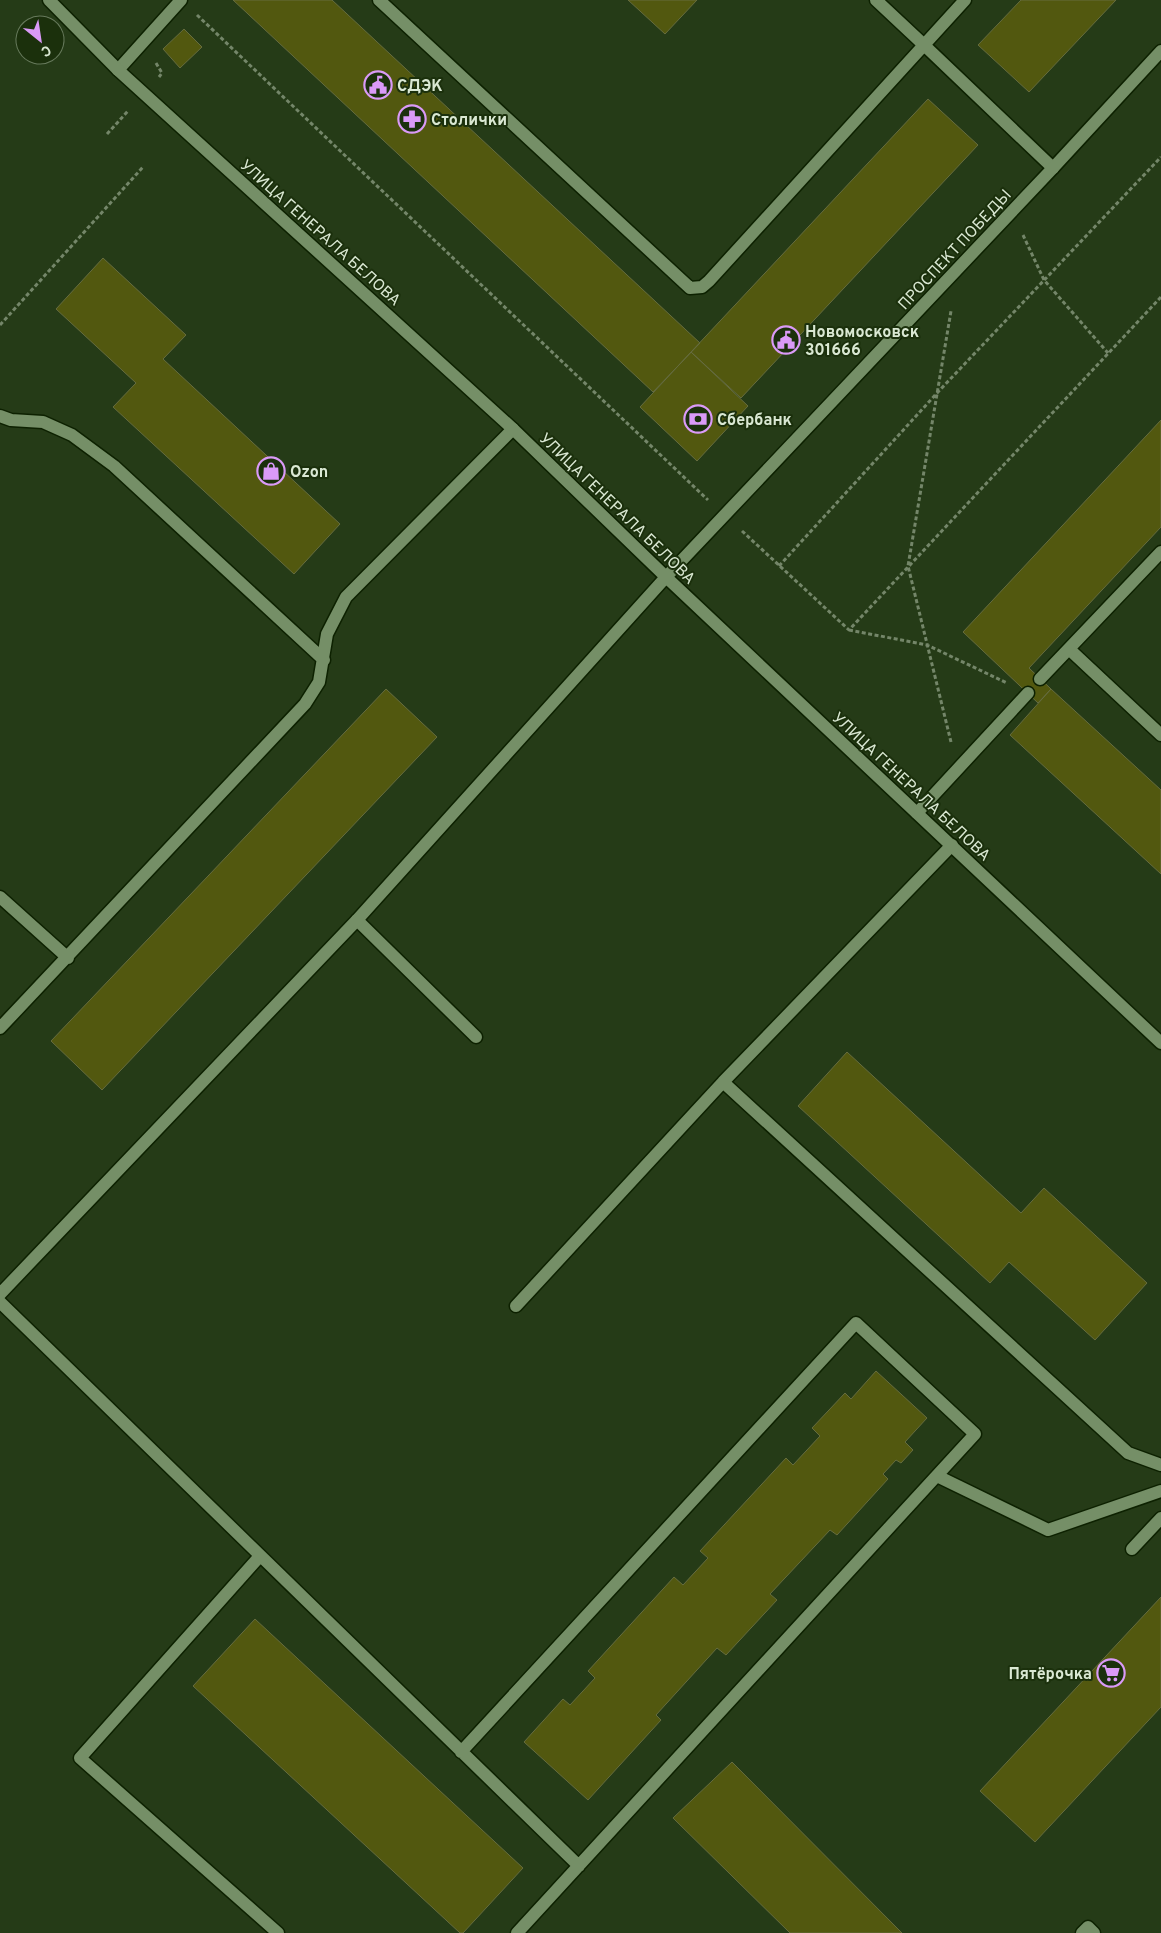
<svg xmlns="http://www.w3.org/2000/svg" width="1161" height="1933" font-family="Overpass,sans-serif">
<rect width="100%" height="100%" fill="#253b17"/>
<path fill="#52580f" stroke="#666c3f" d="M233 0H332L700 343 653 392Z
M628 0H697L665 34Z
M1021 0H1116L1029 92 978 45Z
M184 29 202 47 180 68 163 49Z
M928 99 978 145 741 398 691 352Z
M103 258 186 335 163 359 340 524 294 574 113 407 136 383 56 309Z
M691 352 748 406 697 461 640 407Z
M1161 420V527L1029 668 1051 689 1038 703 963 632Z
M386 689 437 737 102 1090 51 1041Z
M1051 689 1161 790V874L1010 735Z
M847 1052 1021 1213 1044 1188 1147 1283 1095 1340 1009 1262 990 1283 798 1106Z
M876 1371 927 1418 905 1442 913 1450 901 1463 896 1460 883 1474 888 1479 837 1535 830 1530 770 1594 777 1600 726 1655 717 1648 656 1715 661 1720 588 1800 524 1742 563 1699 570 1705 595 1678 588 1671 674 1577 683 1585 708 1558 700 1551 786 1458 793 1465 820 1436 812 1428 845 1393 851 1399Z
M1161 1597V1707L1035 1842 980 1791Z
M255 1619 523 1868 463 1933H460L193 1686Z
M732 1762 902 1933H790L673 1818Z"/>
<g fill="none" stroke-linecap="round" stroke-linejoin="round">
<g stroke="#0d2100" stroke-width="15">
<path id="service" d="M379 0 690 288 702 287 709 281 924 45 876 0
M965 0 924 45 1053 168
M118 70 181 0
M0 416 11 420 43 422 72 435 114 466 324 660
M1069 649 1161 735
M1040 679 1161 552
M917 813 1028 693
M952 845 723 1082 1128 1453 1161 1465
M0 897 68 958
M357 920 476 1037
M0 1028 305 704 319 682 327 634 346 597 513 429
M0 1302 579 1866
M516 1306 723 1082
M937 1476 1048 1530 1161 1491
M1132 1549 1161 1518
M260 1556 80 1758 278 1933
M461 1752 856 1323 975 1434 517 1933
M1082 1933 1088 1927 1094 1933"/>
</g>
<g stroke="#0d2100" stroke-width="15">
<path id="minor" d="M49 0 118 70 513 429 666 577 1161 1043
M0 1294 357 920 666 577 1053 168 1161 51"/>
</g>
<path stroke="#748669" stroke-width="3" stroke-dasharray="4 2.5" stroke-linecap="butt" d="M197 15 708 500
M156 63 162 73 159 77
M107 134 128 111
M1023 235 1044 280 1108 353
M0 325 143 167
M742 531 849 630 1161 297
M779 566 938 392 1161 157
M849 630 927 645 1007 683
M951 742 908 566 951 311"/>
<use href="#service" stroke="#758f67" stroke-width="12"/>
<use href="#minor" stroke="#758f67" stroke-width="12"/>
</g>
<defs>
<g id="civic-ring" transform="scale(1.4375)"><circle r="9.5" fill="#1b300c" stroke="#da9af7" stroke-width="1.5"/><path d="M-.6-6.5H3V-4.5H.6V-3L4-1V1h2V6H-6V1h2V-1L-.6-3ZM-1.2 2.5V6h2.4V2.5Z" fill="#da9af7"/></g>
<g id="pharmacy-ring" transform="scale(1.4375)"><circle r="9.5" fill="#1b300c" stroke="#da9af7" stroke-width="1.5"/><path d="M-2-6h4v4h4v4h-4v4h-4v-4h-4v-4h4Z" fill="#da9af7"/></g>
<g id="bank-ring" transform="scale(1.4375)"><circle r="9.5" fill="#1b300c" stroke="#da9af7" stroke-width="1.5"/><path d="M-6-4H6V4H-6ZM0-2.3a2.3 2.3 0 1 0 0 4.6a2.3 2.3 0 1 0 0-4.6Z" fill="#da9af7"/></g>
<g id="shop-ring" transform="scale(1.4375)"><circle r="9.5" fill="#1b300c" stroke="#da9af7" stroke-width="1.5"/><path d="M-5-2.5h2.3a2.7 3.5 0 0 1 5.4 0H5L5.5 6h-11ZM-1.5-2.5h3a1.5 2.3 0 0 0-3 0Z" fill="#da9af7"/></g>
<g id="supermarket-ring" transform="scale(1.4375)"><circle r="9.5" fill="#1b300c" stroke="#da9af7" stroke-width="1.5"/><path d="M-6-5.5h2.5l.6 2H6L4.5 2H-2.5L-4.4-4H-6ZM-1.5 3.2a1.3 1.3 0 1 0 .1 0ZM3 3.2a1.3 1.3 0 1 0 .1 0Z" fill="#da9af7"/></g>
</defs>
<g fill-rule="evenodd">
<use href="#civic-ring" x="378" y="85"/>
<use href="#pharmacy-ring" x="412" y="119"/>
<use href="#civic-ring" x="786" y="340"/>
<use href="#bank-ring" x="698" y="419"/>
<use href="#shop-ring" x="271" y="471"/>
<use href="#supermarket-ring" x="1111" y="1673"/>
</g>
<g text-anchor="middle" stroke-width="4" stroke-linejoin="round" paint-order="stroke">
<g font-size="16" font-weight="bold" fill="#dae8d3" stroke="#1b300c" text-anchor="start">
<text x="397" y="91">СДЭК</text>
<text x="431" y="125">Столички</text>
<text x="805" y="337">Новомосковск<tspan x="805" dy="18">301666</tspan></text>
<text x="717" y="425">Сбербанк</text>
<text x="290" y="477">Ozon</text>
<text x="1092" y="1679" text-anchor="end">Пятёрочка</text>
</g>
<g font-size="16" fill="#dae8d3" stroke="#1b300c">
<text transform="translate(321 232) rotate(42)" y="6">УЛИЦА ГЕНЕРАЛА БЕЛОВА</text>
<text transform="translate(954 249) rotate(-47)" y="6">ПРОСПЕКТ ПОБЕДЫ</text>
<text transform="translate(618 508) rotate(44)" y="6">УЛИЦА ГЕНЕРАЛА БЕЛОВА</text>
<text transform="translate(912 786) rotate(43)" y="6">УЛИЦА ГЕНЕРАЛА БЕЛОВА</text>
</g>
</g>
<g transform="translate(40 40) rotate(150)"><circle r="24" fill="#1b300c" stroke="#677a5c"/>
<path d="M0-4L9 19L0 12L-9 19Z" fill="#da9af7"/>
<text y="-8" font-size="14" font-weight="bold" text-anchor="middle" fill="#dae8d3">С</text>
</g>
</svg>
